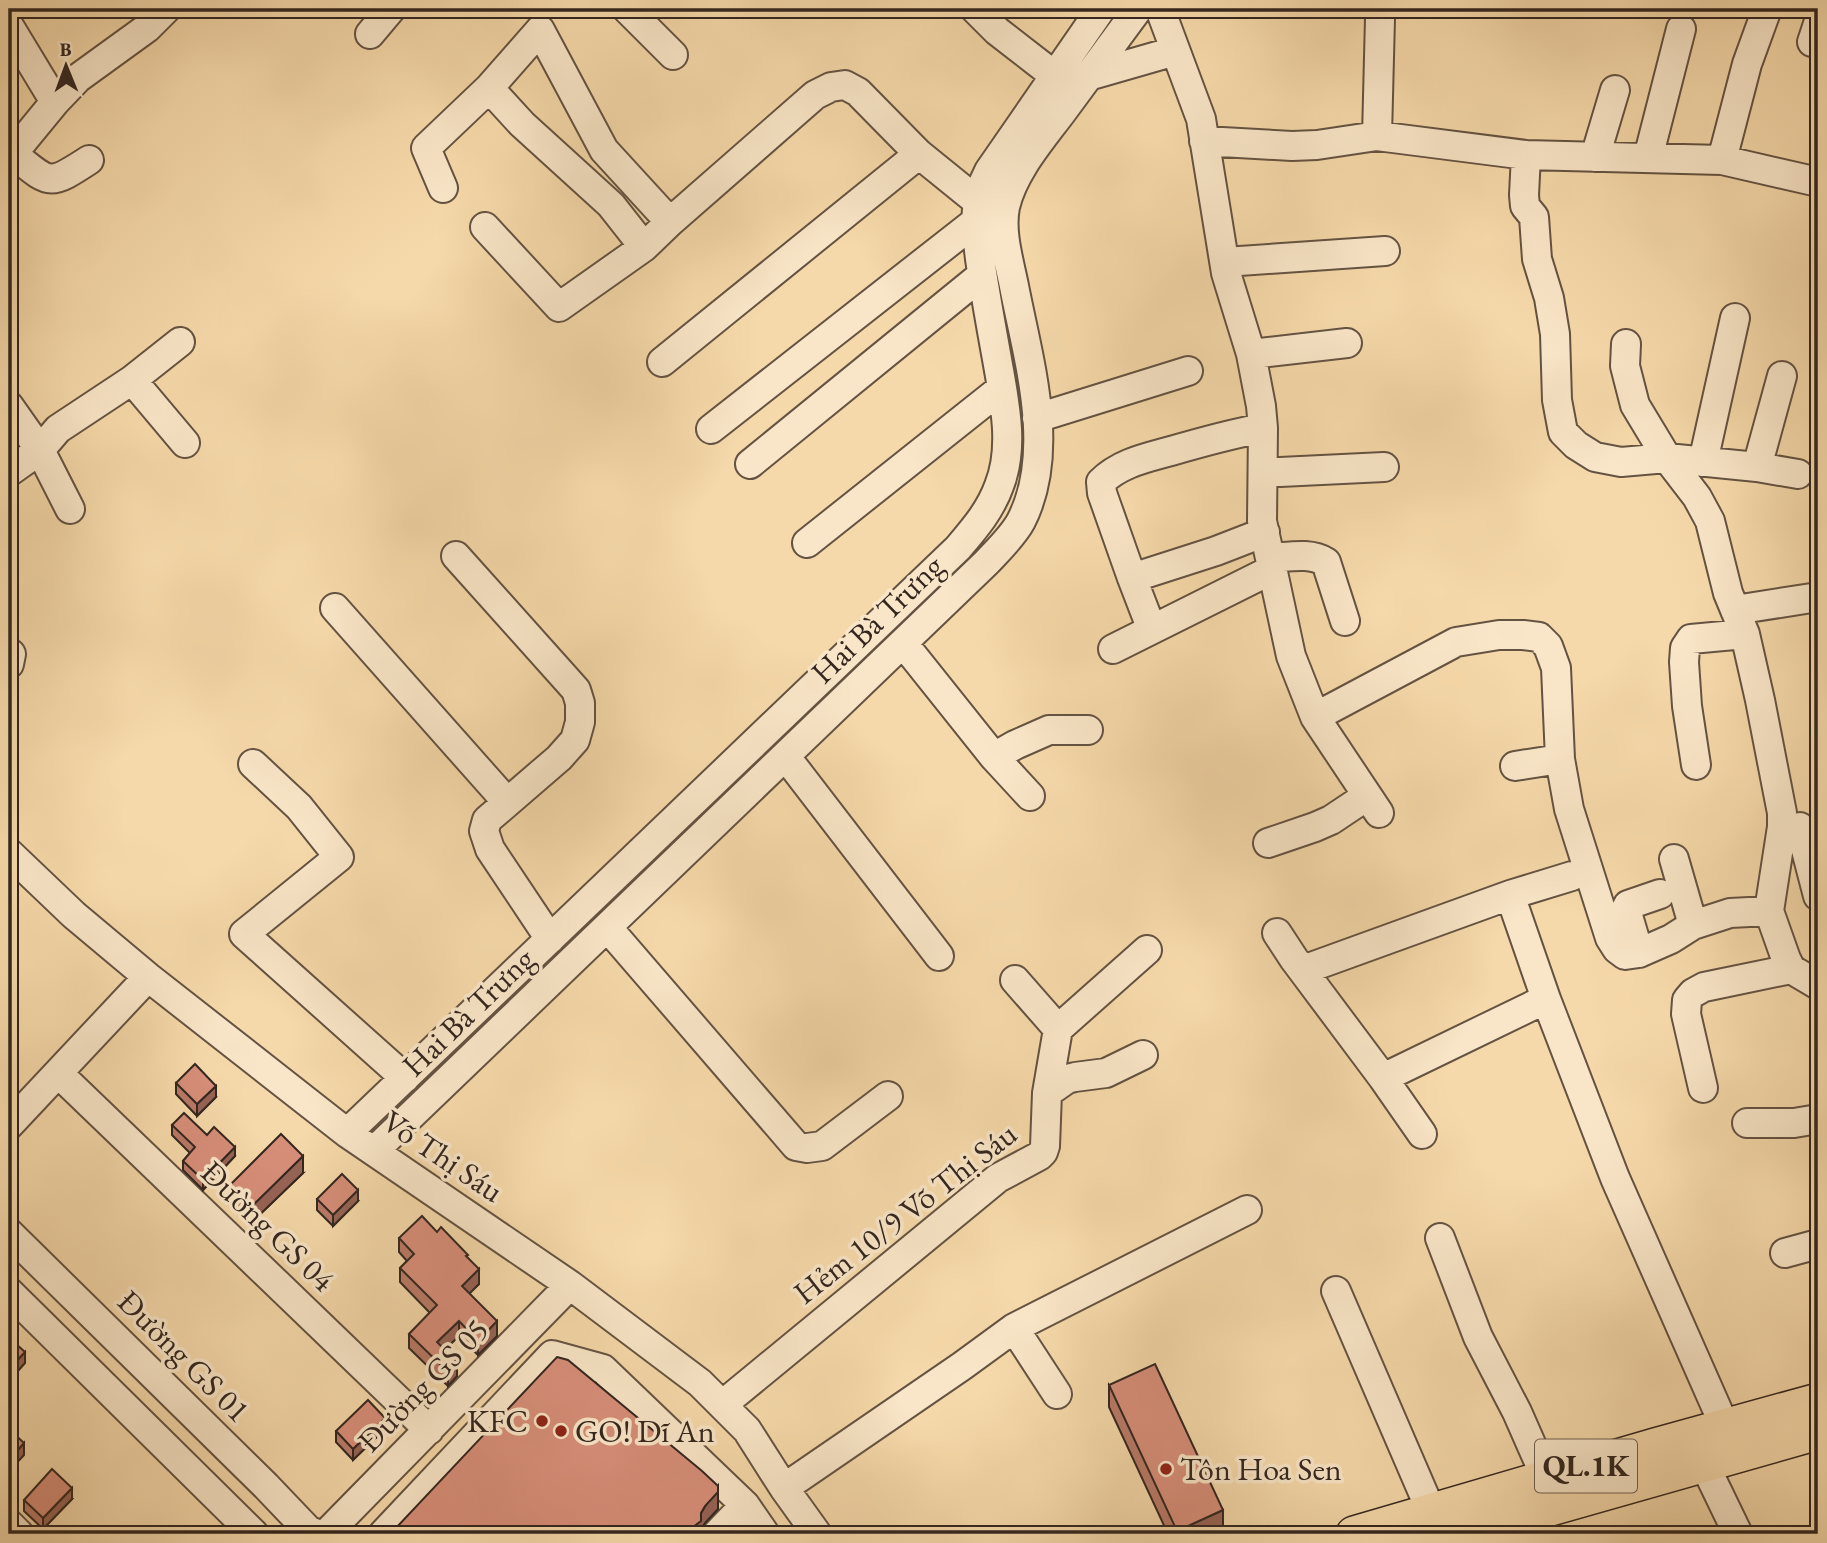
<svg xmlns="http://www.w3.org/2000/svg" width="1827" height="1543" font-family="'EB Garamond',serif">
<rect width="100%" height="100%" fill="#f6d9aa"/>
<filter id="stains"><feTurbulence type="fractalNoise" baseFrequency=".00286" numOctaves="4"/><feColorMatrix values="0 0 0 0 .2 0 0 0 0 .09 0 0 0 0 .02 0 0 0 .5 -.17"/></filter>
<radialGradient id="worn" r=".72"><stop offset=".6" stop-color="#630" stop-opacity="0"/><stop offset="1" stop-color="#630" stop-opacity=".3"/></radialGradient>
<g fill="none" stroke-linecap="round" stroke-linejoin="round">
<g stroke="#645342" stroke-width="32">
<path id="minor" d="M627 9 673 55
M975 9 997 31 1055 76
M1160 9 1201 119 1226 273 1251 354 1261 406 1263 428 1262 521 1291 656 1315 717 1379 813
M9 26 55 102
M370 34 391 9
M1812 42 1818 24
M1088 76 1175 51
M489 88 522 124 611 205 644 247 670 222
M1377 136 1380 18
M1204 141 1292 146 1317 145 1377 136 1526 155 1722 160 1818 182
M13 154C50 184 48 187 89 160
M1526 155 1524 195 1525 206 1534 217 1537 259 1549 298 1555 334 1557 400 1563 432 1576 445 1595 457 1621 462 1667 458 1697 497 1710 521 1728 593 1745 634 1760 700 1782 813V827L1769 911 1786 959 1791 969 1818 985
M1595 157 1615 90
M9 158 55 102 78 78 147 28 166 9
M1648 158 1681 29
M1722 160 1747 64 1767 9
M443 188 426 148 489 88 540 30 604 150 670 222 815 95 831 87 845 85 858 92 919 154 977 201
M485 227 559 307 644 247
M1225 262 1385 251
M1626 344 1625 366 1635 405 1667 458 1757 467 1798 474
M1251 354 1347 343
M662 362 919 154
M132 380 180 342
M9 406 40 450 70 509
M1037 418 1188 371
M711 429 975 222
M1703 462 1735 318
M750 464 982 275
M1757 467 1782 376
M1263 471 1280 472 1384 467
M9 472 40 450 58 429 132 380 185 443
M807 543 1002 388
M456 556 576 690 580 703V722L575 740 559 758 487 820 484 831 490 849 550 939
M1270 558C1289 557 1310 552 1326 562L1345 621
M1132 578 1102 493 1101 482C1120 463 1146 458 1171 451 1202 442 1231 434 1263 428
M335 608 507 802
M1735 610 1818 597
M1147 617 1132 578 1216 551 1265 532
M903 643 994 757 1030 796
M1113 649 1273 569
M9 664 11 654
M1315 717 1456 642 1499 635H1523L1539 637 1548 646 1556 668 1560 759 1569 809 1610 938 1617 949 1625 955 1639 953 1671 939 1693 925 1730 913 1769 911
M786 757 939 956
M994 757 1015 745 1049 730H1088
M253 764 299 807 339 857 244 934 405 1078
M1696 765 1687 706 1684 662 1685 648 1691 639 1745 634
M1515 766 1560 759
M1800 827 1818 896
M1268 843 1315 827 1331 820 1367 796
M9 853 74 915 148 977 347 1133 570 1285 700 1383 747 1430 784 1488 817 1534
M1674 859 1693 925
M1510 895 1546 999 1615 1178 1725 1427
M607 927 796 1146 807 1148 822 1146 888 1096
M1277 933 1294 959 1383 1078 1422 1134
M1639 953 1626 909 1628 905 1660 894
M1303 970 1510 895 1572 876
M1015 980 1058 1029
M58 1073 429 1430
M1383 1078 1546 999
M1703 1088 1686 1014 1687 1000 1693 993 1704 987 1791 969
M1047 1093 1067 1079 1075 1077 1106 1073 1143 1055
M1747 1123H1794L1818 1119
M9 1125 148 977
M347 1133 958 548C974 529 990 511 999 486 1015 446 1004 400 997 359 991 326 985 293 980 259 976 225 972 203 989 171L1101 9
M374 1151 987 562C999 549 1013 536 1021 521 1057 451 1028 359 1014 286 1009 261 1000 232 1005 207 1013 172 1041 140 1062 112 1088 77 1113 43 1138 9
M9 1233 266 1486 308 1530 317 1534
M1440 1238 1478 1337 1517 1412 1546 1478
M1785 1253 1818 1244
M1336 1291 1431 1511
M9 1292 254 1534
M1014 1328 1057 1394
M722 1405 998 1178 1039 1156 1043 1152 1045 1146 1047 1093 1058 1029 1147 950
M1695 1445 1738 1534
M784 1488 962 1366 1014 1328 1247 1210
M9 1524 19 1534
M326 1534 570 1285
M383 1534 552 1355 603 1369 745 1505 765 1534
M717 1534 745 1505"/>
</g>
<g stroke="#33261f" stroke-width="38">
<path id="major" d="M1354 1534 1655 1446 1818 1401
M1459 1534 1818 1432"/>
</g>
<use href="#minor" stroke="#f9e6c8" stroke-width="28"/>
<use href="#major" stroke="#f6d9aa" stroke-width="35"/>
</g>
<path fill="#b97a68" stroke="#33261f" stroke-width="2" d="M176 1083 216 1097 197 1116 176 1094Z
M172 1125 207 1135 235 1156 203 1190 183 1170V1161L190 1153 172 1135Z
M303 1173 249 1225 228 1203V1187Z
M317 1199 358 1201 333 1226 317 1210Z
M437 1232 468 1258 479 1284 469 1293 497 1336 478 1355 459 1336 445 1349 457 1376 448 1386 409 1348V1334L430 1313 400 1282V1268L407 1261 399 1252V1238Z
M1109 1385 1223 1532 1219 1534H1168L1109 1407Z
M385 1429 353 1460 336 1442V1431Z
M72 1499 43 1529 24 1511V1500Z"/>
<path fill="#966355" stroke="#33261f" stroke-width="2" d="M216 1086V1097L197 1116V1104Z
M235 1147V1156L203 1190V1180Z
M303 1156V1173L249 1225V1209Z
M358 1190V1201L333 1226V1215Z
M479 1269V1284L462 1301V1286Z
M459 1321V1336L437 1357V1342Z
M497 1321V1336L478 1355V1341Z
M25 1352V1363L9 1381V1369Z
M457 1362V1376L448 1386V1372Z
M385 1418V1429L353 1460V1449Z
M24 1443V1455L9 1471V1460Z
M718 1486V1509L705 1523 701 1529V1534H684L701 1513Z
M72 1488V1499L43 1529V1518Z
M1223 1510V1532L1219 1534H1177V1531Z"/>
<path fill="#d78e79" stroke="#33261f" stroke-width="2" d="M195 1064 216 1086 197 1104 176 1083Z
M184 1113 207 1135 214 1127 235 1147 203 1180 183 1161 195 1147 172 1125Z
M281 1134 303 1156 249 1209 228 1187Z
M342 1174 358 1190 333 1215 317 1199Z
M422 1216 437 1232 441 1227 468 1255 466 1256 479 1269 462 1286 497 1321 478 1341 459 1321 437 1342 457 1362 448 1372 409 1334 437 1305 400 1268 414 1254 399 1238Z
M15 1343 25 1352 9 1369V1349Z
M557 1357 568 1360 702 1471 718 1486V1492L705 1506 701 1513V1521L684 1534H383L388 1533 395 1529Z
M1155 1364 1223 1510 1177 1531 1109 1385Z
M368 1400 385 1418 353 1449 336 1431Z
M9 1429 24 1443 9 1460Z
M52 1469 72 1488 43 1518 24 1500Z"/>
<g fill="#8f2418" stroke="#f9e6c8" stroke-width="2.5">
<circle cx="542" cy="1421" r="7"/>
<circle cx="561" cy="1431" r="7"/>
<circle cx="1166" cy="1469" r="7"/>
</g>
<g text-anchor="middle" stroke-width="7" stroke-linejoin="round" paint-order="stroke">
<rect fill="#f9e6c8" stroke="#6e6052" stroke-width="2" x="1535" y="1439.5" width="102" height="53" rx="5"/>
<g font-size="30" font-weight="bold" fill="#33261f">
<text x="1586" y="1476">QL.1K</text>
</g>
<g font-size="32" fill="#33261f" stroke="#f9e6c8">
<text transform="translate(877 619) rotate(-44)" y="11">Hai Bà Trưng</text>
<text transform="translate(468 1012) rotate(-44)" y="11">Hai Bà Trưng</text>
<text transform="translate(443 1156) rotate(34)" y="11">Võ Thị Sáu</text>
<text transform="translate(905 1213) rotate(-38)" y="11">Hẻm 10/9 Võ Thị Sáu</text>
<text transform="translate(268 1226) rotate(44)" y="11">Đường GS 04</text>
<text transform="translate(184 1356) rotate(45)" y="11">Đường GS 01</text>
<text transform="translate(423 1385) rotate(-46)" y="11">Đường GS 05</text>
</g>
<g font-size="32" fill="#33261f" stroke="#f9e6c8" text-anchor="start">
<text x="528" y="1432" text-anchor="end">KFC</text>
<text x="575" y="1442">GO! Dĩ An</text>
<text x="1180" y="1480">Tôn Hoa Sen</text>
</g>
</g>
<rect width="1827" height="1543" fill="none" stroke="#f6d9aa" stroke-width="35"/>
<rect x="10" y="10" width="1806" height="1522" fill="none" stroke="#33261f" stroke-width="3.5"/>
<rect x="18" y="18" width="1792" height="1508" fill="none" stroke="#33261f" stroke-width="2"/>
<g transform="translate(66 66) rotate(359)" stroke="#f9e6c8" stroke-width="5" paint-order="stroke">
<path d="M0-5L12 26L0 18L-12 26Z" fill="#33261f"/>
<text y="-10" font-size="19" font-weight="bold" text-anchor="middle" fill="#33261f">B</text>
</g>
<rect width="100%" height="100%" filter="url(#stains)"/>
<rect width="100%" height="100%" fill="url(#worn)"/>
</svg>
